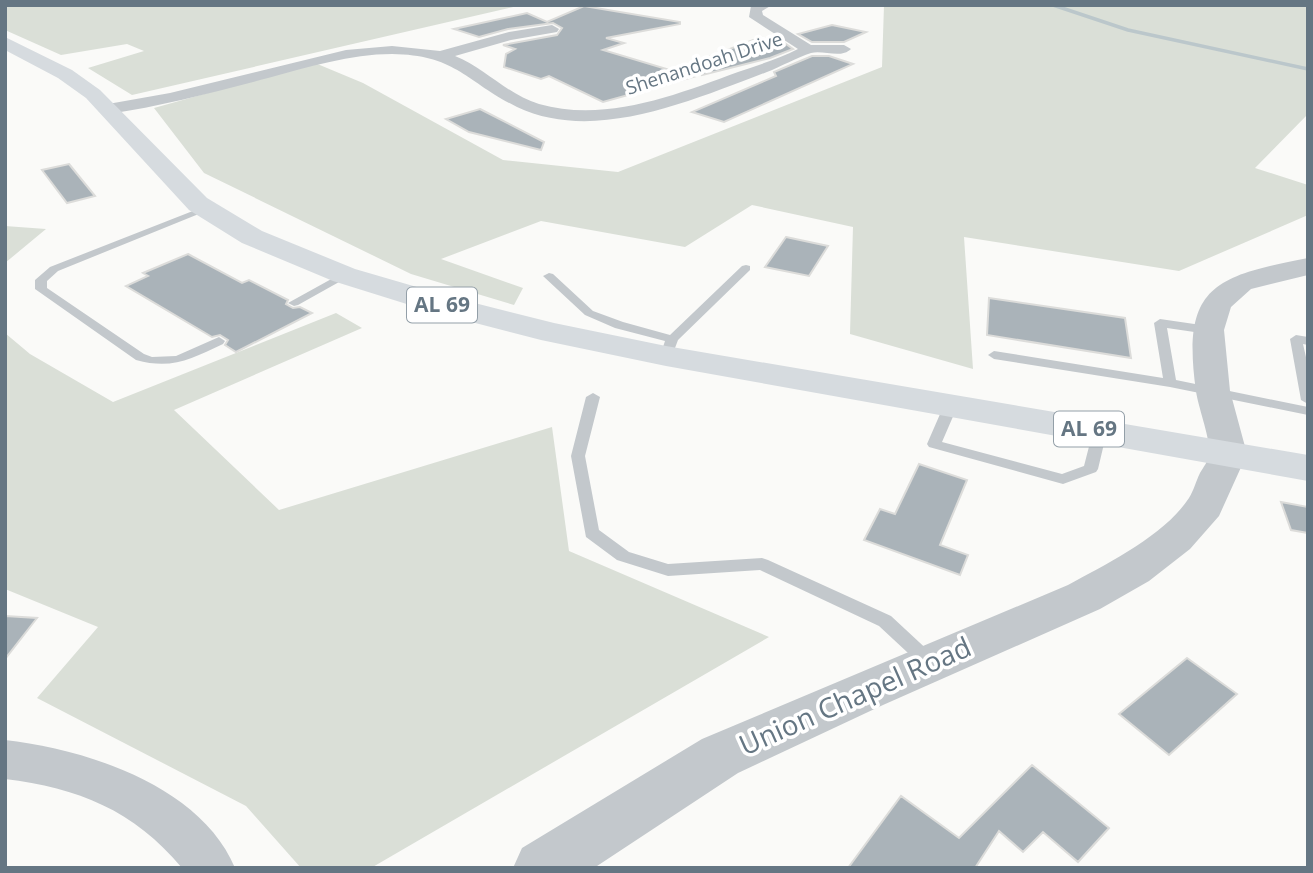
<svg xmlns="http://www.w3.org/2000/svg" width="1313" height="873" font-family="'Open Sans',sans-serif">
<rect width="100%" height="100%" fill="#fafaf8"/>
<path fill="#dadfd7" d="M5 5H522L132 95 88 68 144 51 127 44 61 55 5 30Z
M884 5H1308V114L1255 168 1308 185V215L1179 271 964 237 973 369 850 334 853 227 752 205 685 247 541 221 441 259 523 288 514 305 411 274 204 173 154 108 315 63 363 83 503 160 618 172 882 67Z
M5 226 46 229 5 263Z
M336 313 362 328 174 410 279 510 552 427 569 551 769 637 371 868H301L246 806 37 698 98 627 5 589V333L30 354 113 402Z"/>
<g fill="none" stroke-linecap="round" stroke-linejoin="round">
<path stroke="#bbc7cb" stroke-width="3.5" d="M1053 5 1128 30 1308 69"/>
</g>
<path fill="#aab3b9" stroke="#dcdcda" stroke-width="2" d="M584 6 680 22V24L606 38 624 43 603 50 693 77 603 102 549 76 541 79 504 67 506 54 515 49 503 45 557 35 562 28 553 23 508 29 479 37 454 29 527 13 547 22Z
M832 25 866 32 844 42H812L798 34Z
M779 39 793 49 770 58 702 75 698 61 753 40 766 48 765 43Z
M812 56H829L853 64 724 122 692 112 776 76 774 72Z
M480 109 544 142 541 150 469 132 446 119Z
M69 164 95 196 67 203 42 170Z
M786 237 828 246 809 276 765 267Z
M188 254 242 283 249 280 288 300 286 304 293 308 300 307 312 313 236 352 225 345 228 340 220 335 212 337 126 286 148 276 143 273Z
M989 298 1125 318 1131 358 987 335Z
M919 464 967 480 940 545 968 555 960 575 864 540 880 509 895 514Z
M1281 502 1308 507V533L1291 530Z
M5 616 37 618 5 659Z
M1187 658 1237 694 1169 755 1119 714Z
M1032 765 1109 828 1078 862 1043 832 1023 852 999 831 975 868H848L901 796 959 838Z"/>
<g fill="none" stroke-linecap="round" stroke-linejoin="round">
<path fill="#c3c8cc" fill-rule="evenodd" d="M203 207 211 209 58 271 47 281V288L144 354 152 357 176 356 219 337 225 341 223 344C191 359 172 370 136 360L35 289V280L50 267Z
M746 265 750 266V270L678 340 672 356 666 360 660 356 665 341 615 328 585 315 543 276 549 273 553 274 593 311 623 322 670 335 742 266Z
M344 272 350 275 348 277 298 305 294 306 288 303Z
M1160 319 1208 326 1214 330 1208 334 1167 328 1176 380 1308 407V415L1170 387 994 359 988 355 994 351 1163 378 1154 323Z
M1296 335 1308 337V345L1303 344 1308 366V404L1301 400 1290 339Z
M593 393 600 397 585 456 599 530 629 552 668 564 762 558 768 560 891 616 933 655 936 660 933 665 927 668 921 665 879 626 760 570 668 576 617 560 586 537 571 456 586 397Z
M951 401 958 405 942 442 1062 474 1084 466 1093 431 1100 427 1107 431 1098 469 1096 472 1063 484 929 447 927 444 944 405Z"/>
<path fill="#c3c8cc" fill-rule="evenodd" d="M772 5 762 11 763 15 811 45H844L851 49C841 59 824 50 811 53 798 57 780 67 767 72 692 100 595 144 517 107 466 82 457 55 392 54 350 54 309 67 268 78 215 92 162 106 108 114L100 109 108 104 170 93 346 50 392 46 440 51 509 32 552 25 559 29 557 32 511 40 455 56C485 68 508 95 539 104 605 123 676 95 738 72 758 65 779 59 798 49L749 17 751 6Z
M5 740C86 749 201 786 235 868H182C134 810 78 788 5 779Z"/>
<path fill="#c3c8cc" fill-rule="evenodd" d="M1308 258V275L1251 289 1231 307 1224 330 1230 391 1247 454 1219 516 1190 549 1149 581 1100 609 883 705 738 773 594 868H513L522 848 702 739 1068 585C1108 563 1164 536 1189 498 1194 490 1196 481 1200 473 1203 468 1209 460 1209 454 1211 440 1198 407 1196 391 1181 286 1215 276 1308 258Z"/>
<path fill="#d6dbdf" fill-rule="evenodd" d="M5 37 72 70 100 90 207 198 262 231 355 269 451 297 554 323 666 346 1308 455V481L666 366 541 340 429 311 333 281 242 243 189 210 86 98 58 78 5 50Z"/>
</g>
<g text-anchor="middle" stroke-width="7" stroke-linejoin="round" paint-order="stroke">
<g font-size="19" fill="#657683" stroke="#fff">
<text transform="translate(704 63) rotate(-18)" y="7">Shenandoah Drive</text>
</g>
<g fill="#fff" stroke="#939fa8" stroke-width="2">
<rect x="407" y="287.5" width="70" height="35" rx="5"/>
<rect x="1054" y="411.5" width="70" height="35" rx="5"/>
</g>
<g font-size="21" font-weight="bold" fill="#657683">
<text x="442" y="312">AL 69</text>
<text x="1089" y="436">AL 69</text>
</g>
<g font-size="28" fill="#657683" stroke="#fff">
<text transform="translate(855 696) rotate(-24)" y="10">Union Chapel Road</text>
</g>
</g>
<rect width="1313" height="873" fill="none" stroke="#657683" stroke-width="14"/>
</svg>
